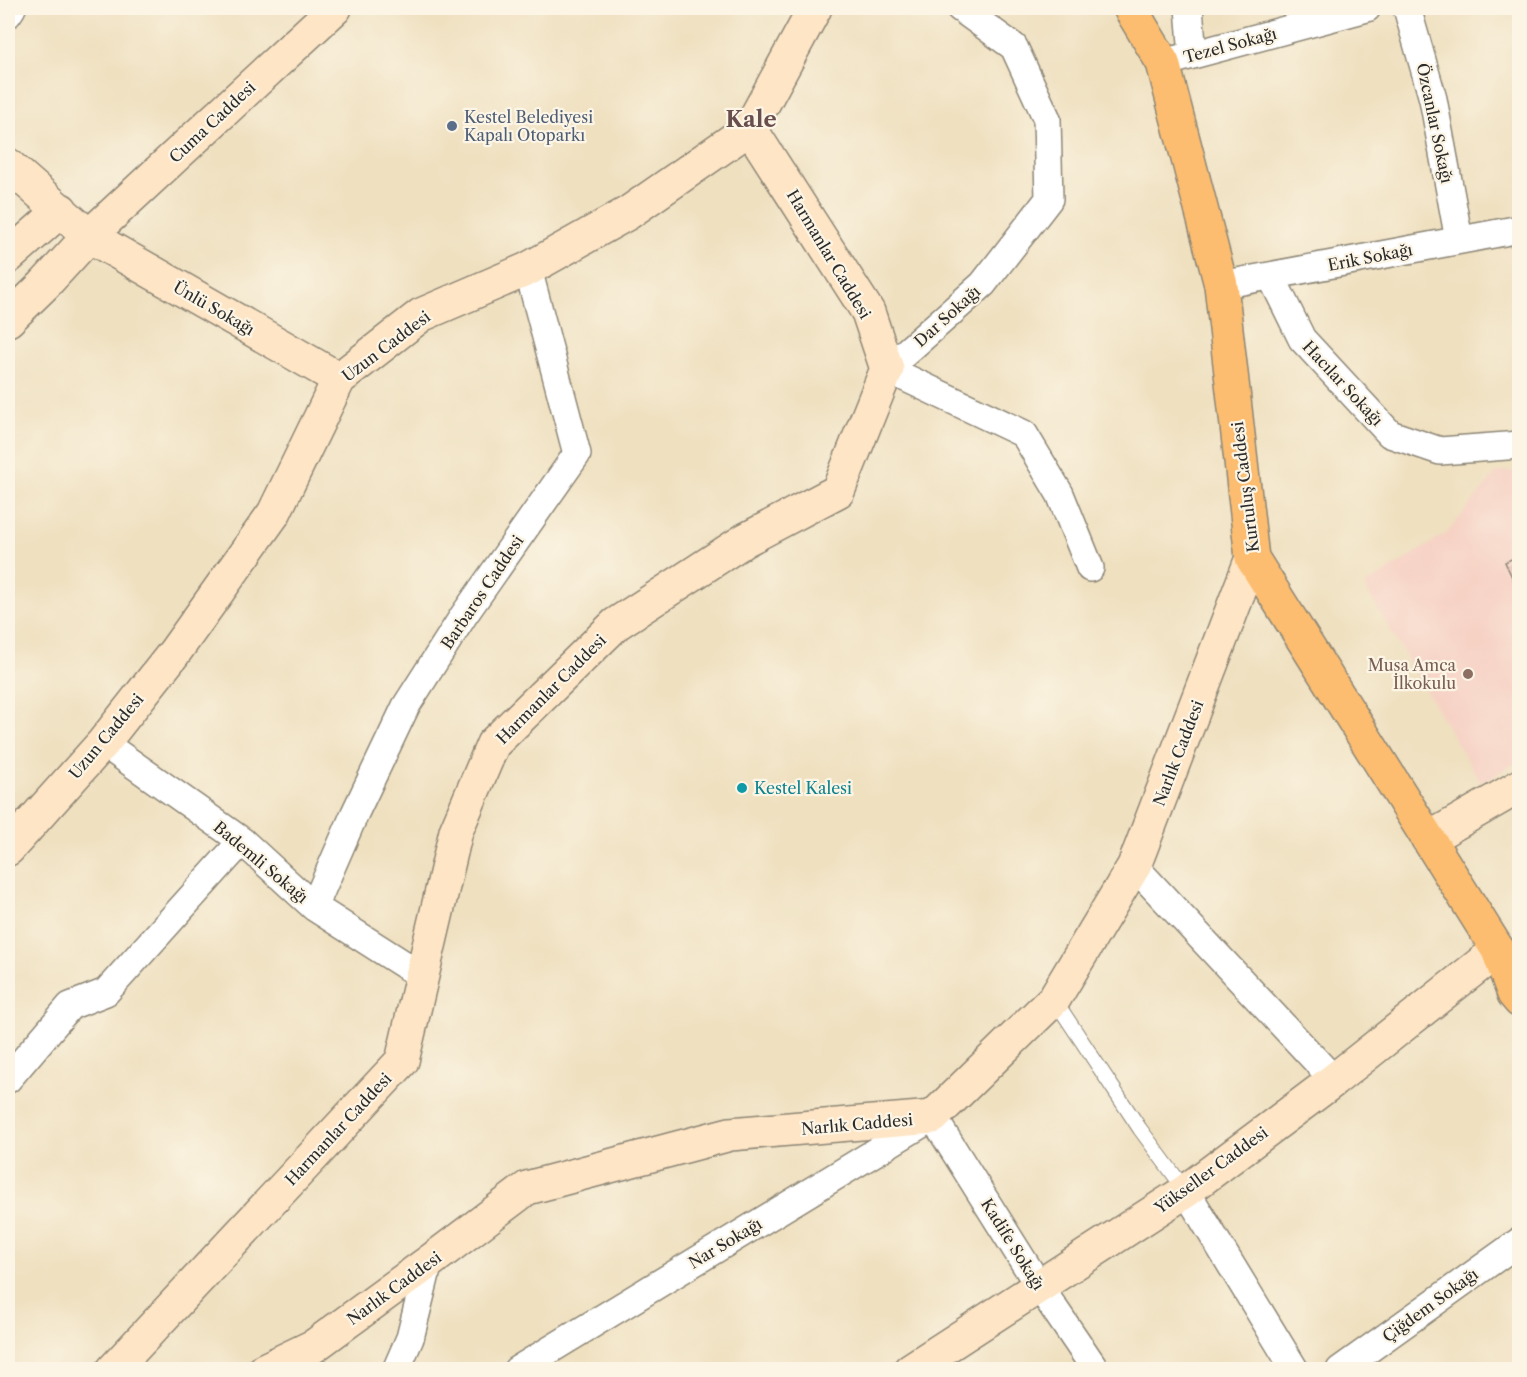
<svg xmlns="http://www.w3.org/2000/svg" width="1527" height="1377" font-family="'Libre Caslon Text',serif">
<rect width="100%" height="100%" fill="#fcf5e5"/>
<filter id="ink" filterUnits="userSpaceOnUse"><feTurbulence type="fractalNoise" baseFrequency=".0167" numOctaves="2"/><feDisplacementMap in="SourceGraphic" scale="12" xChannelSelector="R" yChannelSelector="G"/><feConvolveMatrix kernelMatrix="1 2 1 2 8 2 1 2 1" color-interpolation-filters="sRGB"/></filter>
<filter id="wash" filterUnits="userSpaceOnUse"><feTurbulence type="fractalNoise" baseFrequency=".008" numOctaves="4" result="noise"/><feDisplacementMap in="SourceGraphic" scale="24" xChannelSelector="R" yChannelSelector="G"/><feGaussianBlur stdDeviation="1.35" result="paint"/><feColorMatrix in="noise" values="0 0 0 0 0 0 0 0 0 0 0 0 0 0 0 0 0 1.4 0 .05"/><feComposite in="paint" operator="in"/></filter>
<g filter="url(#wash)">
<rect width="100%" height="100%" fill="#efe0c0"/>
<path fill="#f6d2c5" d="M1519 471V761L1481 783 1364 586 1447 533 1497 472Z"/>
<g id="blocks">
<path fill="#dc908e" d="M1520 555V594L1505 562Z"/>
</g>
</g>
<g filter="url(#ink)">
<use href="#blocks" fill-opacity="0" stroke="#8d8676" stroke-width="1.5"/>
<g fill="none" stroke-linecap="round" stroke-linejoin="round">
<g stroke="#8d8676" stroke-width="16">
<path id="lane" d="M1054 999 1140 1129 1186 1191"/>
</g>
<g stroke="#8d8676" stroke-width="30">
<path id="street" d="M960 8 1014 47 1047 119 1049 199 983 284 887 369 1024 434 1060 494 1090 568
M1189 8 1193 55
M1407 8 1433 99 1459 240
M8 14 12 8
M1163 63 1367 8
M1271 276 1302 339 1390 434 1440 451 1520 445
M1221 285 1520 229
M103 743 242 841 314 907 422 976
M1134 866 1334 1080
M314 907 355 813 406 706 464 615 577 454 528 269
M8 1079 70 1006 106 992 242 841
M1186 1191 1295 1370
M396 1370 410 1338 429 1262
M517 1370 933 1117 1039 1286 1096 1370
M1340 1370 1520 1241"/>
</g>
<g stroke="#8d8676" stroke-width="36">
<path id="secondary" d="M8 165 89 236 339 379
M8 257 61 210
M8 320 44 285 89 236 335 8
M1428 839 1520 786
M8 849 103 743 174 653 274 513 339 379 421 315 528 269 628 213 750 128 815 8
M113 1370 402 1061 456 831 493 744 616 624 745 540 838 491 887 369 868 312 750 128
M264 1370 314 1346 429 1262 527 1188 730 1134 933 1117 1054 999 1134 866 1252 558
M910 1370 1186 1191 1334 1080 1498 950"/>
</g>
<g stroke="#8d8676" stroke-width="36">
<path id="primary" d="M1130 8 1163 63 1221 285 1252 558 1498 950 1514 994 1520 1001"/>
</g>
<use href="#lane" stroke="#fff" stroke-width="14"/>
<use href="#street" stroke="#fff" stroke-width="27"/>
<use href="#secondary" stroke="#fee5c5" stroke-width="33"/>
<use href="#primary" stroke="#fcbd6f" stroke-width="33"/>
</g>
</g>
<circle fill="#5c6f8a" stroke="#fcf5e5" stroke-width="2" cx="452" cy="126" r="6"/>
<circle fill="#8d6e63" stroke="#fcf5e5" stroke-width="2" cx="1468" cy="674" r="6"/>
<circle fill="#0f9aa8" stroke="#fcf5e5" stroke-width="2" cx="742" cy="788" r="6"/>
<g text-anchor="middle" stroke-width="4.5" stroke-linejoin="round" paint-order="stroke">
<g font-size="16" fill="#2b2b2b" stroke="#fcf5e5">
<text transform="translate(1230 45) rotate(-15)" y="6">Tezel Sokağı</text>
<text transform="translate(212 122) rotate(-43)" y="6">Cuma Caddesi</text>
<text transform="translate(1435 123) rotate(78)" y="6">Özcanlar Sokağı</text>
<text transform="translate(829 254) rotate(59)" y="6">Harmanlar Caddesi</text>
<text transform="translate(1370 257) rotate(-11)" y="6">Erik Sokağı</text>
<text transform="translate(214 308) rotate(30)" y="6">Ünlü Sokağı</text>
<text transform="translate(947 316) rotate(-42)" y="6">Dar Sokağı</text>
<text transform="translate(386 346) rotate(-37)" y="6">Uzun Caddesi</text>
<text transform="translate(1343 383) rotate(47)" y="6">Hacılar Sokağı</text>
<text transform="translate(1245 487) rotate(-97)" y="6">Kurtuluş Caddesi</text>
<text transform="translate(482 592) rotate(-56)" y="6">Barbaros Caddesi</text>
<text transform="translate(551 689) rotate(-45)" y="6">Harmanlar Caddesi</text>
<text transform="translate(106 736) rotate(-50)" y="6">Uzun Caddesi</text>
<text transform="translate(1178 753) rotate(-69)" y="6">Narlık Caddesi</text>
<text transform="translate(261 862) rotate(40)" y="6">Bademli Sokağı</text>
<text transform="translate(857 1124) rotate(-5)" y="6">Narlık Caddesi</text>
<text transform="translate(338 1129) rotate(-47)" y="6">Harmanlar Caddesi</text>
<text transform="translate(1211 1170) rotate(-36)" y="6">Yükseller Caddesi</text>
<text transform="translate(725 1243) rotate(-31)" y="6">Nar Sokağı</text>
<text transform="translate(1013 1244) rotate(58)" y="6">Kadife Sokağı</text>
<text transform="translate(394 1288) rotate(-36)" y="6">Narlık Caddesi</text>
<text transform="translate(1430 1305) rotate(-36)" y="6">Çiğdem Sokağı</text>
</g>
<g font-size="16" fill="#4e5e75" stroke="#fcf5e5" text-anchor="start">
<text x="464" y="123">Kestel Belediyesi<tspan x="464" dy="18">Kapalı Otoparkı</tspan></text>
</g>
<g font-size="16" fill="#785e54" stroke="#fcf5e5" text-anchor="end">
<text x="1456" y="671">Musa Amca<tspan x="1456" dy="18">İlkokulu</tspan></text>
</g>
<g font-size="16" fill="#0d838f" stroke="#fcf5e5" text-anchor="start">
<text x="754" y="794">Kestel Kalesi</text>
</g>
<g font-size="22" font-weight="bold" fill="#694e4e" stroke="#fcf5e5">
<text x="751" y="127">Kale</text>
</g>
</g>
<rect width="1527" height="1377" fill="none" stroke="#fcf5e5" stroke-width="30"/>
</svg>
